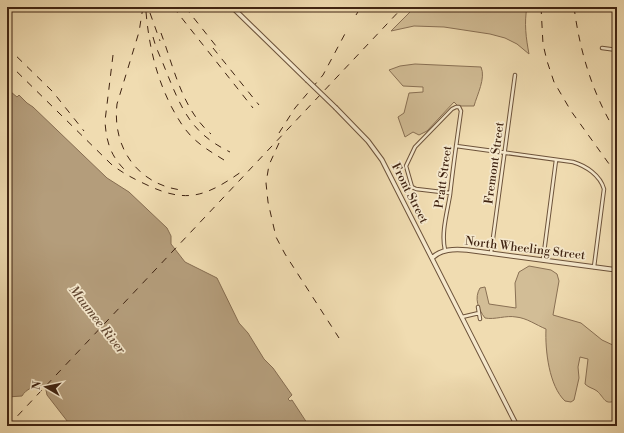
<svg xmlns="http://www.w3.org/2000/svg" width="624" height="433" font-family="'Libre Bodoni',serif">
<rect width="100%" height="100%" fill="#f0dcb1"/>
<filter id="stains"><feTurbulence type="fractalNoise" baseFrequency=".005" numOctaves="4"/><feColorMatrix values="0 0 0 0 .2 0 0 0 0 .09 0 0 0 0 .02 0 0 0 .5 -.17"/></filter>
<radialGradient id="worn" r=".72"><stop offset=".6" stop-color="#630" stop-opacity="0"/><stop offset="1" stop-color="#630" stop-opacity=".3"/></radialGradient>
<path fill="#d2bd96" stroke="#897054" d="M415 7H527C524 23 526 38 529 54L517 44 505 38 490 34 444 27 414 26 391 31Z
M415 64 481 67C486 78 477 95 474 106H458L454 102 427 131 419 135 413 132 405 137 398 117 404 113 409 93 423 92V87L403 86 389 70 400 66Z
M529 266 551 270 557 274 559 281 553 315 581 323 602 340 617 347V353L614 356 617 361V400C604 406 605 398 597 391 593 388 589 388 585 384L588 359 580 357 578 367 579 378 574 400 571 402 565 401C549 386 545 350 546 329 536 325 527 318 516 317 506 315 495 320 485 318 478 309 474 298 480 288L485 287 489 304 516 308 515 283 519 272Z"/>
<path fill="#b49d7b" stroke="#866d51" d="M7 90 11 92 17 97 19 95 27 103 33 107 107 178 129 192 167 228 171 236V244L185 262 217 278 239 323 248 333 264 359 273 368 292 395 288 399 290 401 292 400 309 426H71L47 395 46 390 42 386C34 386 26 389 22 396L7 397Z"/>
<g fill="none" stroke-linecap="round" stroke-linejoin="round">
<g stroke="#6c523a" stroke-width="4.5">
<path id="minor" d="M609 9 617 10
M602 48 617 50
M456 146 573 162C586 166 600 175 604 189L594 267
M445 250C441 233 447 213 450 195 453 167 457 139 461 111L459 107H456L452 109 415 147 406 166 412 187 416 189 450 193
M491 253 515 75
M543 260 556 160
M478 307 480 319
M462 317 479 313"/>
</g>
<g stroke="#6c523a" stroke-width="5.5">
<path id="tertiary" d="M232 7 307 80
M336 108 368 141 382 160 517 426
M432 258C441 249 454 249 467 250L617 270"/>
</g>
<use href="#minor" stroke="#f5e8cc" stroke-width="2.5"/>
<use href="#tertiary" stroke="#f5e8cc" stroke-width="3.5"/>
<path stroke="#402412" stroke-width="1" stroke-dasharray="7 7" stroke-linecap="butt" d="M143 7 139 32 117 104C112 147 137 184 181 190
M173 7 253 108
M185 7 220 51
M541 7 543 44 547 61 554 82 571 111 617 175
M574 7C580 53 593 95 617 134
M146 12C149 46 156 76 171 106 177 117 183 128 192 137 202 147 213 153 224 160
M150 13 160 41
M356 15 361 7
M161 33C174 68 182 109 211 134
M153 37C156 49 162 60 166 71 182 110 191 133 230 152
M7 47 53 92 84 131
M213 48 259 105
M113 55 105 121C106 140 110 155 124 169
M7 62 111 164C121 172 132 178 145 184 186 204 205 197 241 172
M279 133 295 108 323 75 347 30
M279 143 269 165 266 183 268 202 276 237 285 254 339 338
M8 426 403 7"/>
<g stroke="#6c523a" stroke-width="5.5" stroke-linecap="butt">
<path id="tertiary-bridge" d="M307 80 336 108"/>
</g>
<use href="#tertiary-bridge" stroke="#f5e8cc" stroke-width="3.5"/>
</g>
<g text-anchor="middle" stroke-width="3.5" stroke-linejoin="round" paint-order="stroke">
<g font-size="12" fill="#402412" stroke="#f5e8cc">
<text transform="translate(494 163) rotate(-82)" y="4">Fremont Street</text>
<text transform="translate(443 177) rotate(-82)" y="4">Pratt Street</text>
<text transform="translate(410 193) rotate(63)" y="4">Front Street</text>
<text transform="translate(525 248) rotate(7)" y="4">North Wheeling Street</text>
</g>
<g font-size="13" font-style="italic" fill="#634832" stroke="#f5e8cc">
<text transform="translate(98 319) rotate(52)" y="5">Maumee River</text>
</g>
</g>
<rect width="624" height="433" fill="none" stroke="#f0dcb1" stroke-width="24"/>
<rect x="8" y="8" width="608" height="417" fill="none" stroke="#402412" stroke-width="2"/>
<rect x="12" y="12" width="600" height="409" fill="none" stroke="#402412"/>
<g transform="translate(46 387) rotate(279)" stroke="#f5e8cc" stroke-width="3" paint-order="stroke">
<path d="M0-3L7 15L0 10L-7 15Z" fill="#402412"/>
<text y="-6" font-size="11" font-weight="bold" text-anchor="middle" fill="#402412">N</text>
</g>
<rect width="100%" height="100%" filter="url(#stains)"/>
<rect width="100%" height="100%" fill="url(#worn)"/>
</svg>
